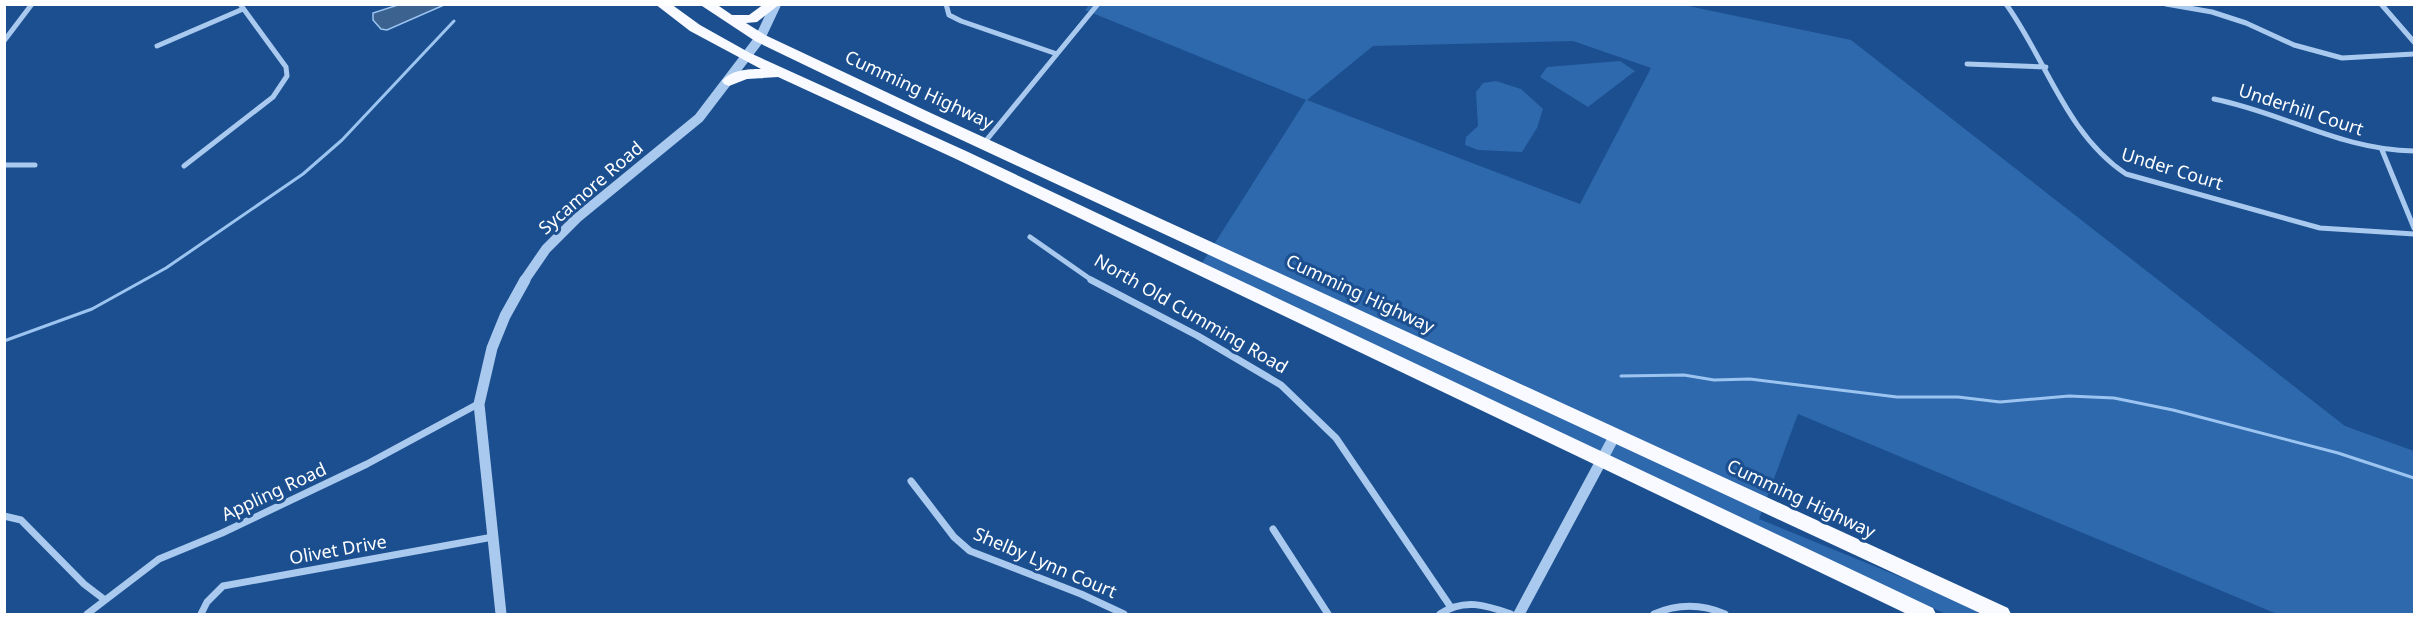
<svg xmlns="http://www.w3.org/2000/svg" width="2419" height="619" font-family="'Noto Sans',sans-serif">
<rect width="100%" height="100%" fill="#1b4f8f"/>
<path fill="#2e69ad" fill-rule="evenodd" d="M1090 4H1679L1851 40 2345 426 2414 451V614H2277L1798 414 1759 519 1991 614H1946L1197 271 1306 100 1085 10ZM1573 41 1651 68 1580 204 1307 100 1373 46Z
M1620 61 1635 71 1588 107 1540 77 1547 67Z
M1496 81 1521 89 1543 109 1537 128 1522 152 1478 150 1465 145 1466 137 1478 126 1476 92 1483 83Z"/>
<path fill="#3c6290" stroke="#9cc4f0" stroke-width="1.5" d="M398 5V4L444 5 387 30 381 29 373 20V13Z"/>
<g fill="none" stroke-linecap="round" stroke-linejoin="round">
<path stroke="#9cc4f0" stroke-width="3" d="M4 341 92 309 166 268 303 174 342 140 454 21
M1621 376 1684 375 1714 380 1750 379 1897 397H1958L2000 402 2069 396 2114 398 2173 410 2338 453 2414 478"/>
<path stroke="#a9c9ee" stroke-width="5" d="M946 4 949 15 961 21 1057 54
M2006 4C2047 61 2066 134 2126 174L2320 228 2414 234
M2166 4 2212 12 2246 23 2294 45 2342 58 2414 54
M2381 4 2414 42
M4 41 32 4
M157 46 243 9
M1967 64 2046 67
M2214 99C2284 113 2341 150 2414 151
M984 143 1098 4
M2382 150 2414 228
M4 165H35
M184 166 273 97 287 76 286 67 240 4
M1030 237 1093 281"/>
<path stroke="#a9c9ee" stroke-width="7" d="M1091 280 1198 336 1281 385 1336 438 1450 606
M911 481 954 537 970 551 1081 594 1124 614
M4 516 21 520 84 584 105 600
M1273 529 1328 614
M87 614 159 559 222 533 367 464 478 404
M201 614 207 602 223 586 493 537
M1440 614C1464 598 1486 605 1511 614
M1654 614C1677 604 1702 604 1725 614"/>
<path stroke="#a9c9ee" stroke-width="10" d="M524 281 546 249 577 218 699 118 760 38 776 4"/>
<path stroke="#a9c9ee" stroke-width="11" d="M501 614 479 404 492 348 505 316 525 280
M1519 614 1614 437"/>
<path fill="#f8faff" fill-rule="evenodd" d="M655 4H671L700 25 750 53 966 151 1933 608 1936 614H1907L956 159 778 77 747 79 729 86 724 84 722 81C731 70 747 69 761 69L690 31Z
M699 4H716L732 15H749L764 4H780L757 22 746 23 765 35 933 114 2008 608 2011 614H1982L923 122 755 41Z"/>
</g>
<g text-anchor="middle" stroke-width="6" stroke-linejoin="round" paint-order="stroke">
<g font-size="18" fill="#fff" stroke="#1b4f8f">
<text transform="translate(919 90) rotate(25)" y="6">Cumming Highway</text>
<text transform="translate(2301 110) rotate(18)" y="6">Underhill Court</text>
<text transform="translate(2172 169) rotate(17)" y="6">Under Court</text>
<text transform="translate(591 188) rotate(-41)" y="6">Sycamore Road</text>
<text transform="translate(1360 294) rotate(25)" y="6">Cumming Highway</text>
<text transform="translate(1191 314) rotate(30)" y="6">North Old Cumming Road</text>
<text transform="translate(274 492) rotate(-25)" y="6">Appling Road</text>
<text transform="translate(1801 499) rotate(25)" y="6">Cumming Highway</text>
<text transform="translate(338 550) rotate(-10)" y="6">Olivet Drive</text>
<text transform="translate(1045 563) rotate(23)" y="6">Shelby Lynn Court</text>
</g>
</g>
<rect width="2419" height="619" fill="none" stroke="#ffffff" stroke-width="12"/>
</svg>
